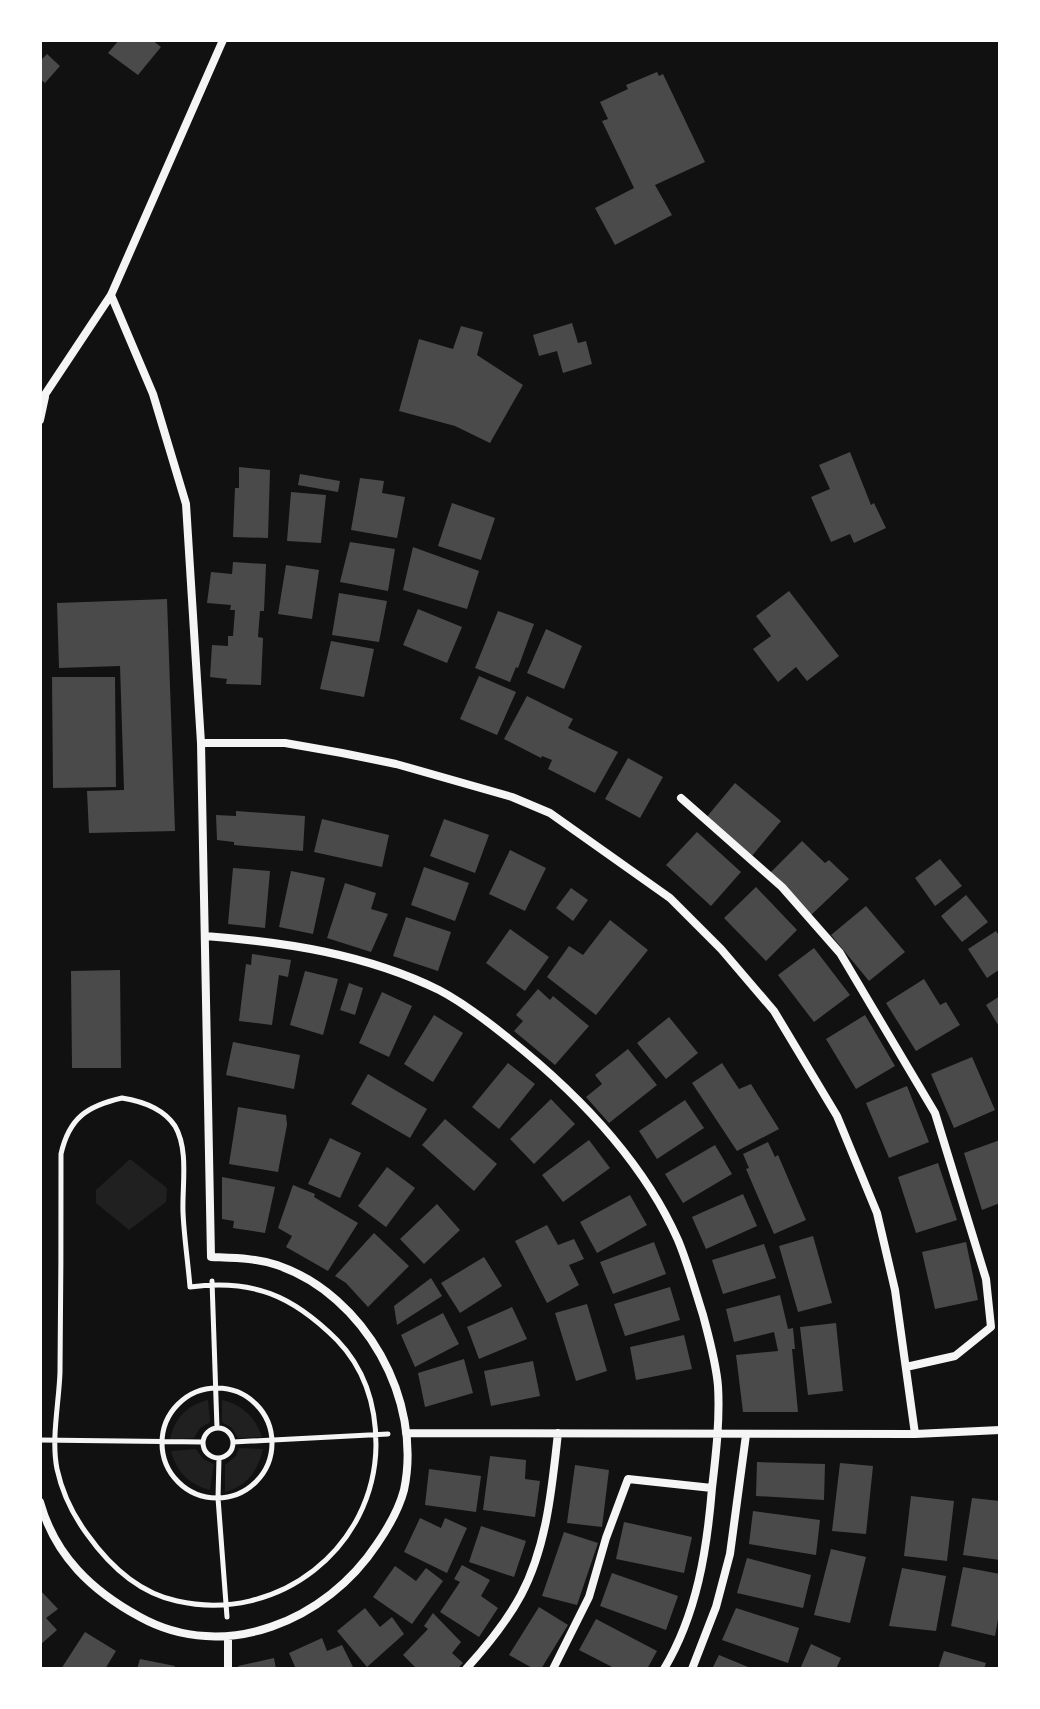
<svg xmlns="http://www.w3.org/2000/svg" width="1040" height="1709" font-family="Signika,sans-serif">
<rect width="100%" height="100%" fill="#111"/>
<path fill="#202020" d="M130 1159 167 1188 166 1202 129 1230 96 1203V1190Z
M208 1400 210 1422 200 1428 194 1438 170 1439C175 1418 187 1405 208 1400Z
M222 1400C243 1405 255 1417 262 1437L238 1438 232 1428 222 1422Z
M239 1448 263 1449C258 1471 247 1486 225 1492V1465L236 1456Z
M196 1449 203 1459 214 1464 210 1490C188 1484 177 1472 171 1451Z"/>
<path fill="#4a4a4a" d="M119 40H152L161 47 138 75 108 53Z
M47 54 60 66 45 83 40 79V61Z
M657 72 659 76 663 74 705 162 655 185 672 215 615 245 595 208 634 188 602 121 608 119 600 102 628 89 626 85Z
M572 323 578 343 586 341 592 364 563 373 557 351 539 356 533 335Z
M461 326 483 332 477 355 523 385 490 443 455 426 399 411 419 339 453 349Z
M850 452 871 505 874 503 886 528 854 543 850 534 831 542 811 497 830 489 819 465Z
M239 467 270 470 268 538 233 537 235 488H239Z
M300 474 340 481 338 492 298 485Z
M360 478 384 481 382 493 405 497 397 538 351 530Z
M291 492 326 495 321 543 287 541Z
M452 503 495 518 481 560 438 546Z
M350 542 395 549 388 591 340 582Z
M413 547 479 571 467 609 403 590Z
M233 562 266 564 264 611H260L258 637 263 638 261 685 226 684 227 679 210 677 212 645 228 646V636H233L235 610H230L231 605 207 603 211 572 232 574Z
M286 565 319 570 312 619 278 614Z
M789 591 839 656 807 681 796 667 778 682 753 649 771 636 756 616Z
M339 593 387 601 379 642 332 635Z
M167 599 175 831 89 833 87 791 124 790 120 666 59 668 57 603Z
M418 609 462 627 447 663 403 645Z
M498 611 534 624 518 668 516 667 510 682 475 668Z
M546 629 582 646 564 689 527 673Z
M331 641 374 649 364 697 320 689Z
M479 676 516 692 497 735 460 719Z
M52 677H115L116 787 53 788Z
M527 696 573 719 568 728 618 752 595 793 548 769 552 760 542 756 541 758 504 739Z
M628 758 663 777 640 818 605 799Z
M735 783 781 821 751 857 705 819Z
M236 811 305 816 303 851 234 845V842L217 840 216 815 236 816Z
M322 819 389 835 382 867 314 852Z
M444 819 489 835 475 873 430 856Z
M697 832 741 872 711 906 666 865Z
M802 841 825 863 829 860 849 879 811 915 770 873Z
M510 850 546 868 525 911 489 894Z
M940 859 962 886 935 906 915 878Z
M424 867 469 883 455 921 411 905Z
M233 868 270 871 265 928 228 924Z
M291 871 325 878 313 934 279 927Z
M345 883 376 893 371 909 388 914 371 952 327 938Z
M756 887 797 930 766 961 724 918Z
M571 888 588 900 573 921 556 908Z
M966 895 988 922 962 942 941 916Z
M866 906 905 952 869 981 831 935Z
M406 917 451 932 438 971 393 956Z
M610 920 648 950 596 1015 547 977 569 946 583 955Z
M510 929 549 957 525 991 486 963Z
M996 931 1000 937V969L987 978 968 949Z
M814 948 850 995 814 1022 778 975Z
M252 954 291 960 288 977 279 975 272 1025 239 1021 246 964 251 965Z
M120 970 121 1068H72L71 971Z
M305 971 338 979 323 1035 290 1025Z
M924 979 940 1005 946 1002 960 1025 916 1051 886 1003Z
M349 983 363 988 355 1015 340 1010Z
M538 989 550 1000 553 996 589 1026 555 1065 514 1031 523 1021 516 1015Z
M382 992 412 1006 389 1057 359 1043Z
M1000 996V1028L986 1005Z
M434 1015 463 1033 433 1082 404 1064Z
M865 1015 895 1066 856 1089 826 1039Z
M669 1017 698 1053 666 1079 637 1043Z
M233 1042 300 1055 294 1089 226 1075Z
M628 1049 657 1085 609 1123 586 1097 602 1084 595 1075Z
M972 1057 995 1110 954 1128 931 1074Z
M508 1063 535 1084 499 1129 472 1107Z
M722 1063 739 1089 751 1084 779 1129 737 1151 692 1083Z
M368 1074 427 1109 410 1138 351 1104Z
M907 1086 929 1142 889 1158 866 1103Z
M551 1099 575 1124 534 1164 510 1139Z
M685 1100 704 1128 657 1159 639 1131Z
M238 1107 286 1115 287 1125 278 1172 229 1164Z
M445 1119 497 1164 474 1191 422 1145Z
M330 1138 361 1153 340 1198 308 1184Z
M589 1140 610 1168 563 1202 542 1175Z
M1000 1140V1203L982 1210 964 1153Z
M768 1142 775 1157 778 1155 806 1220 774 1234 746 1169 749 1168 743 1154Z
M715 1145 732 1174 683 1203 665 1174Z
M938 1163 957 1220 916 1233 898 1177Z
M387 1167 415 1188 386 1227 358 1206Z
M222 1177 275 1187 265 1233 233 1228 234 1221 222 1219Z
M293 1185 315 1194 314 1197 358 1223 328 1271 286 1247 292 1236 278 1228Z
M743 1194 757 1226 706 1249 692 1217Z
M630 1195 647 1225 597 1253 580 1222Z
M437 1204 460 1230 424 1264 400 1239Z
M547 1225 558 1245 574 1239 584 1259 569 1265 579 1285 547 1303 515 1241Z
M374 1233 409 1266 368 1307 346 1283 335 1276Z
M813 1236 832 1303 798 1312 779 1246Z
M654 1242 666 1274 613 1294 600 1262Z
M966 1242 978 1300 935 1309 922 1252Z
M764 1244 776 1278 723 1294 712 1260Z
M484 1257 502 1286 460 1313 441 1283Z
M431 1278 442 1296 397 1325 394 1306Z
M670 1287 680 1320 625 1336 614 1304Z
M780 1295 788 1329 793 1328 795 1349H792L798 1412H743L736 1355 778 1351 774 1332 734 1342 726 1309Z
M587 1304 607 1371 576 1381 555 1313Z
M512 1307 527 1339 479 1359 467 1327Z
M443 1313 459 1344 415 1367 401 1335Z
M836 1323 843 1391 808 1395 800 1327Z
M684 1335 692 1369 636 1380 630 1347Z
M464 1359 473 1393 425 1407 418 1373Z
M533 1361 540 1396 491 1406 484 1371Z
M490 1456 526 1460 525 1479 540 1481 535 1517 483 1510Z
M757 1462 825 1464 824 1500 756 1496Z
M840 1463 873 1466 866 1534 832 1531Z
M575 1465 609 1470 602 1527 567 1523Z
M429 1469 481 1476 476 1512 425 1505Z
M911 1496 954 1501 947 1561 904 1556Z
M972 1498 1000 1501V1560L963 1555Z
M753 1511 820 1520 816 1555 749 1544Z
M420 1518 441 1528 445 1518 467 1528 447 1573 404 1552Z
M624 1522 692 1537 684 1573 616 1559Z
M481 1526 526 1541 514 1577 469 1562Z
M564 1532 598 1543 577 1605 542 1596Z
M831 1549 866 1557 850 1623 814 1615Z
M747 1558 811 1575 803 1608 737 1593Z
M462 1565 490 1580 481 1596 498 1608 479 1637 440 1612 460 1582 454 1579Z
M395 1566 416 1581 426 1568 443 1581 412 1624 373 1597Z
M963 1567 1000 1574V1608L995 1636 951 1626Z
M902 1568 946 1576 936 1631 889 1626Z
M612 1573 678 1596 666 1630 600 1606Z
M40 1590 58 1609 46 1618 57 1630 40 1645Z
M539 1607 568 1625 541 1669H534L509 1655Z
M365 1608 380 1627 392 1617 404 1634 367 1667 337 1631Z
M736 1608 799 1628 788 1663 722 1640Z
M433 1613 461 1642 452 1653 463 1663 457 1669H417L403 1655 428 1629 424 1626Z
M596 1619 657 1651 647 1669H616L579 1650Z
M85 1632 116 1651 105 1669H61Z
M322 1638 327 1651 342 1645 354 1669H296L289 1653Z
M811 1644 841 1658 836 1669H800Z
M944 1651 986 1663 984 1669H938Z
M719 1655 753 1669H712Z
M274 1658 276 1669H239L238 1666Z
M140 1659 175 1666 174 1669H137Z"/>
<g fill="none" stroke-linecap="round" stroke-linejoin="round">
<path stroke="#f5f5f5" stroke-width="5" d="M122 1098C141 1101 163 1108 175 1126 189 1150 182 1186 183 1212 184 1237 188 1262 190 1287 253 1279 292 1295 337 1340 365 1369 376 1405 376 1445 375 1548 278 1624 177 1601 139 1593 109 1565 87 1534 73 1515 62 1492 57 1469 51 1439 59 1403 60 1372 61 1299 61 1227 61 1154 69 1118 87 1106 122 1098Z
M212 1281 217 1428
M162 1443a55 55 0 1 1 110 0a55 55 0 1 1-110 0Z
M203 1443a15 15 0 1 1 30 0a15 15 0 1 1-30 0Z
M40 1440 203 1442
M233 1442 388 1434
M219 1458 218 1498 227 1617"/>
<path stroke="#f5f5f5" stroke-width="8" d="M40 402 111 295 223 40
M40 420 45 397
M201 743H285L342 753 396 764 512 797 550 813 670 898 721 949 774 1011 837 1116 877 1213 895 1290 915 1434
M681 798 782 887 840 953 935 1113 986 1279 991 1327 955 1356 906 1367
M205 936C285 942 366 954 439 990 464 1003 487 1021 508 1038 576 1092 643 1161 678 1240 688 1264 695 1290 703 1315 709 1338 716 1362 718 1386 720 1420 716 1454 712 1488L628 1479 606 1538 589 1597 553 1669
M406 1433 915 1434 1000 1430
M40 1502C55 1556 92 1591 140 1617 225 1664 327 1620 377 1544 388 1528 399 1509 404 1490 423 1400 365 1295 277 1265 256 1258 234 1258 211 1257L201 743 186 504 153 394 111 295
M228 1637V1669
M466 1669C486 1647 507 1621 521 1595 547 1546 552 1487 558 1433
M664 1669C697 1614 707 1550 712 1488
M692 1669 716 1607 730 1554 746 1435"/>
</g>
<rect width="1040" height="1709" fill="none" stroke="#ffffff" stroke-width="84"/>
</svg>
